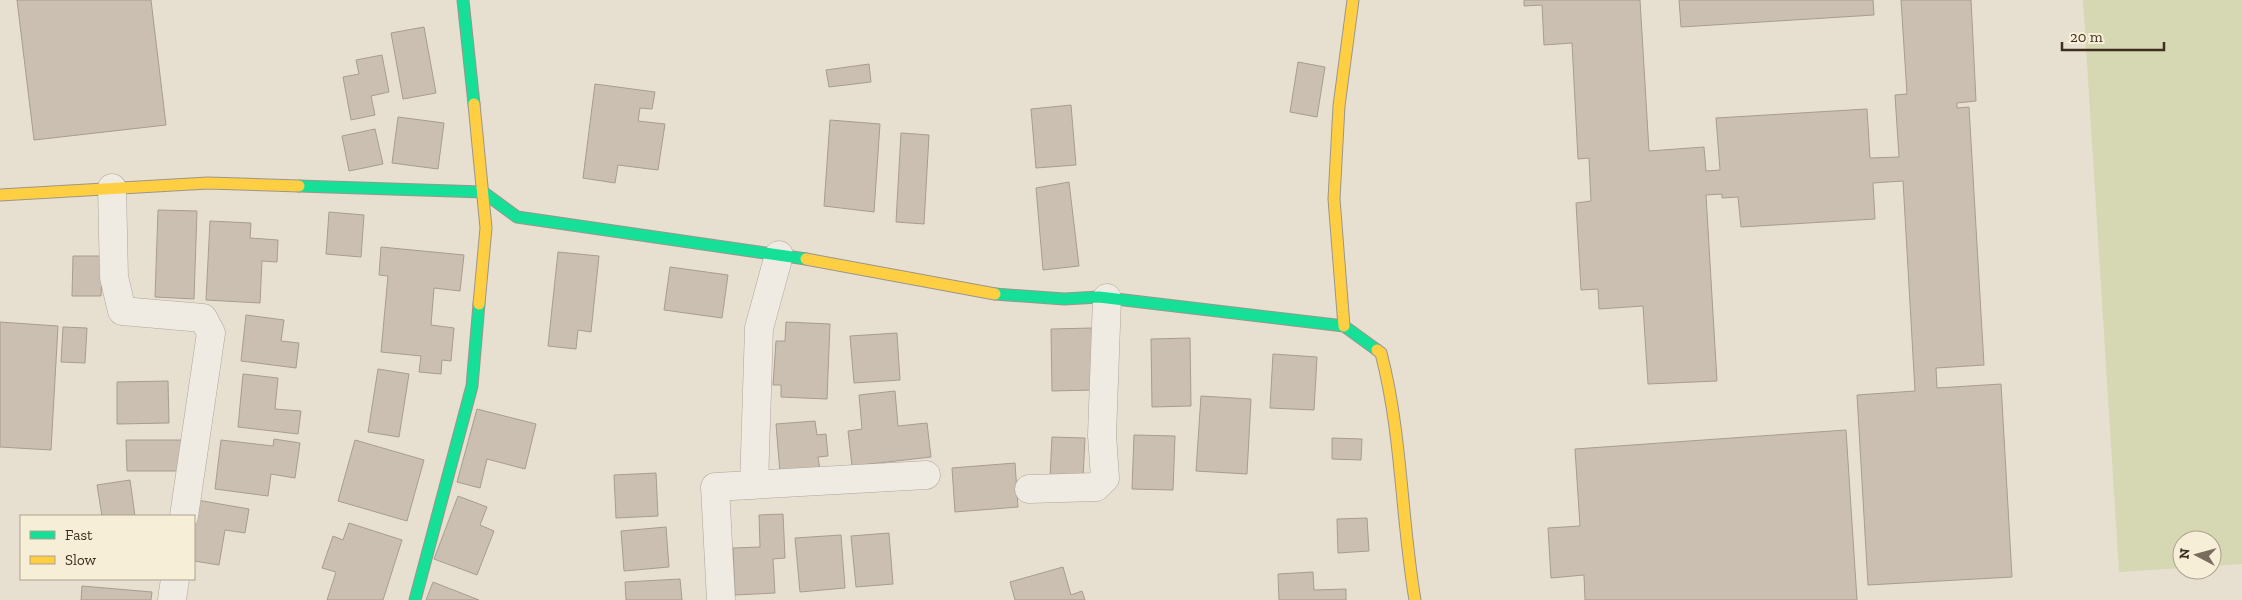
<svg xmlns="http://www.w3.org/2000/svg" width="2242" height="600" font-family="'Zilla Slab',serif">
<rect width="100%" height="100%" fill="#e7e0d1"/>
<path fill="#d6d7b3" d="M2083 0H2242V564L2212 566V540H2182V568L2119 572Z"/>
<path fill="#cbbfb2" stroke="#a89c90" d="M17 0H151L166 125 34 140Z
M1524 0H1640L1649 151 1704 147 1706 171 1720 170 1716 118 1867 109 1870 158 1899 157 1895 95 1907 94 1901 0H1971L1976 101 1957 103V108L1969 107 1984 365 1936 368 1937 388 2001 384 2012 577 1868 585 1857 395 1915 391 1903 181 1873 183 1875 219 1741 227 1738 197 1722 198V194L1706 195 1717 381 1648 384 1643 306 1599 309 1598 289 1581 290 1576 203 1591 201 1589 158 1578 159 1572 43 1544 45 1542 5 1524 6Z
M1679 0H1873L1874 15 1681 27Z
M424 27 436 93 403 99 391 33Z
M382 55 389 92 371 96 375 115 351 120 343 77 359 74 356 60Z
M1298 62 1325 67 1317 117 1290 112Z
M869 64 871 82 829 87 826 70Z
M595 84 655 92 652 109 640 108 638 121 665 124 658 170 618 165 615 183 583 178Z
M1071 105 1076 165 1036 168 1031 109Z
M398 117 444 123 438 169 392 163Z
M830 120 880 124 874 212 824 206Z
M375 129 383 164 349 171 342 136Z
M901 133 929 135 924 224 896 222Z
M1069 182 1079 266 1043 270 1036 188Z
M158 210 197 211 194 299 155 297Z
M329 212 364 215 361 257 326 254Z
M210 221 251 223 250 238 278 240 277 262 262 261 260 303 206 300Z
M381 247 464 255 460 291 434 288 431 325 454 328 451 361 442 360 441 374 419 372 421 356 381 352 388 276 379 275Z
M558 252 599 256 591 332 578 330 576 349 548 346Z
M73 256H103L101 296H72Z
M670 267 728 275 722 318 664 310Z
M246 315 284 320 281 341 299 343 296 368 241 361Z
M0 322 58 326 51 450 0 447Z
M786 322 830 324 827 399 781 397V385H773L776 341H785Z
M63 327 87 328 85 363 61 362Z
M1092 328 1093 390 1052 391 1051 329Z
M897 333 900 380 854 383 850 336Z
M1190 338 1191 406 1152 407 1151 339Z
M1273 354 1317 357 1314 410 1270 408Z
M378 369 409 374 399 437 368 432Z
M243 374 278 378 275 409 301 411 298 434 238 427Z
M168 381 169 423 117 424V382Z
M895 391 898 426 927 423 931 457 852 466 848 431 862 429 859 395Z
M1201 396 1251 399 1247 474 1196 471Z
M477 409 536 424 525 469 487 459 480 488 457 482Z
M815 421 817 435 826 434 828 456 818 457 820 470 780 473 776 424Z
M1846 430 1857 600H1585L1584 575 1551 578 1548 528 1580 526 1575 449Z
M1134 435 1175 436 1173 490 1132 489Z
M1052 437 1085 438 1083 478 1050 477Z
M1332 438 1362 439 1361 460 1332 459Z
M274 439 300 443 295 478 271 474 268 496 215 489 221 440 273 446Z
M126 440H187V471H127Z
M355 440 424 460 407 521 338 501Z
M1015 463 1018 507 955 512 952 468Z
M656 473 658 516 616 518 614 475Z
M130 480 135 516H102L97 485Z
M458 496 487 507 480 525 494 531 477 575 434 559Z
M197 500 249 509 245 533 225 530 219 565 194 561V523Z
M783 514 785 558 773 559 775 593 735 595 733 548 760 547 759 515Z
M1367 518 1369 551 1338 553 1337 519Z
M349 523 402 540 383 600H327L336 572 322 568 333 536 343 540Z
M666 527 669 567 624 571 621 531Z
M889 533 893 584 856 587 851 536Z
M841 535 845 588 800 592 795 538Z
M1063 567 1071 595 1082 591 1085 600H1015L1010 582Z
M1313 572 1314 590 1346 589V600H1279L1278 574Z
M680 579 682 600H626L625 582Z
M433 582 479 600H426Z
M82 586 152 592 151 600H81Z"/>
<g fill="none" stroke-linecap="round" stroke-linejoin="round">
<g stroke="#ada599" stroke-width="29">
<path id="street" d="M112 188 114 277 122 311 203 318 211 333 184 516
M754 485 759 328 779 255
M1029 489 1096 487 1105 478 1102 435 1107 298
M172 600 175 579
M721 600 715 487 926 475"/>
</g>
<g stroke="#9c958a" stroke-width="13">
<path id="fast" d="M463 0 474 104
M299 186 483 192 517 217 806 259
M995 294 1064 299 1099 297 1344 326 1377 350
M415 600 472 386 479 304"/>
</g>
<g stroke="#9c958a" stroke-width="13">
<path id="slow" d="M474 104 486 228 479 304
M0 195 208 183 299 186
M806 259 995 294
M1344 326 1334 199 1339 106 1353 0
M1377 350 1381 353C1402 433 1401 518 1415 600"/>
</g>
<use href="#street" stroke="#efebe3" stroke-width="28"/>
<use href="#fast" stroke="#16e098" stroke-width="11"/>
<use href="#slow" stroke="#ffcf43" stroke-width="11"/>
</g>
<rect x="20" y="515" width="175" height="65" fill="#f7eed8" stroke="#ada18e"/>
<rect x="30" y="531" width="25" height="8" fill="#16e098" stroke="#ada18e"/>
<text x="65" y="540" font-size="15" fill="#3d2e20">Fast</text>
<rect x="30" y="556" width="25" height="8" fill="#ffcf43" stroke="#ada18e"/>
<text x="65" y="565" font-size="15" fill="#3d2e20">Slow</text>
<g transform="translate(2197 555) rotate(276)"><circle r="24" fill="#f7eed8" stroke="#ada18e"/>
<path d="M0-4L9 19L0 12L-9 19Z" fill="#786c5e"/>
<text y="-8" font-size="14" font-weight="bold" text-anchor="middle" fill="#3d2e20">N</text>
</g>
<path d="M2062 42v8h102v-8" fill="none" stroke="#3d2e20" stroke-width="2.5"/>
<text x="2070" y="42" font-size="15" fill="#3d2e20" stroke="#f7eed8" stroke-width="4" paint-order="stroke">20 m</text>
</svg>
